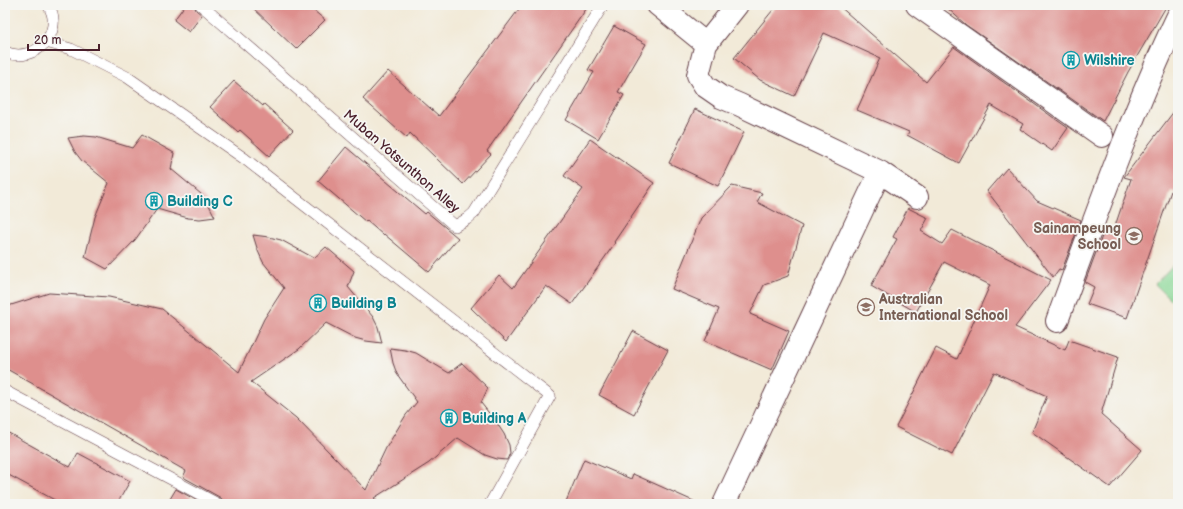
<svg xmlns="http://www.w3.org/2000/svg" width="1183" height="509" font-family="'Balsamiq Sans',sans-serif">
<rect width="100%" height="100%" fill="#f6f6f2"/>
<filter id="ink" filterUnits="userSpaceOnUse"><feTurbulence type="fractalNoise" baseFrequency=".025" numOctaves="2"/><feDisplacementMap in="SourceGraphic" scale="8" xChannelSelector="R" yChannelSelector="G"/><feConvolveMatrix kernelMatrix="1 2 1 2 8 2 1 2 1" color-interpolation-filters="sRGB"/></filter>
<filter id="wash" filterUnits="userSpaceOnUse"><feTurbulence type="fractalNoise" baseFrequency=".012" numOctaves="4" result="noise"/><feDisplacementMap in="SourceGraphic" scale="16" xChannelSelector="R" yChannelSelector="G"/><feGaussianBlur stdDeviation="0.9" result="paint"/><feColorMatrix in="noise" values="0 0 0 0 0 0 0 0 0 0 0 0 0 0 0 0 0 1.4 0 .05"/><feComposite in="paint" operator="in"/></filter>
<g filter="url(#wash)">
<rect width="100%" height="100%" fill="#f2ead8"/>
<path fill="#8ad897" stroke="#6a7c61" d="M1178 260V307L1155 284Z"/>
<g id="blocks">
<path fill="#de8f8d" d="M185 5H194L196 10 202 15 189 32 174 20Z
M250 5H307L325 20 296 49Z
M522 5H589L487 151 491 154 463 184 410 133 407 138 363 99 388 71 439 116Z
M777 5H838L926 82 954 47 1068 128 1052 151 1020 129 1023 124 991 105 959 163 907 135 909 132 857 110 880 58 824 33 794 96 760 80 734 58Z
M944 5H1167L1128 72 1103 121 966 25Z
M614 26 646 44 618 92 624 95 598 139 566 120 594 72 588 70Z
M234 81 263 106 264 104 293 130 269 156 240 130 238 132 210 107Z
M1178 106V193L1171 191 1127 318 1087 304 1094 287 1085 282 1104 231 1112 235 1131 179 1124 177Z
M695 109 744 132 718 186 669 163Z
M142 135 174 153 171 169 201 194 208 203 215 217 200 219 188 218 157 209 135 240 107 269 85 257 95 217 109 183 82 161 75 152 68 138 84 136 96 137 132 148Z
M590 139 654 183 614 242 615 243 572 304 546 286 506 342 471 308 499 275 513 288 583 189 564 176Z
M346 147 425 214 427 212 458 238 429 272 384 234 383 235 367 221 366 222 318 181Z
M1007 168 1037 201 1081 220 1062 270 1059 269 1053 277 987 191Z
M732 186 762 193 757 202 802 226 788 276 764 285 750 314 789 331 772 370 705 341 719 309 672 289 701 218Z
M908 208 928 218 921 231 942 244 952 230 1051 280 1015 327 1065 350 1069 340 1118 357 1101 414 1142 450 1110 487 1032 432 1047 396 994 372 952 455 896 427 936 348 957 359 990 285 944 262 916 312 871 286 897 239 893 237Z
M253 235 269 237 281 240 314 258 326 247 354 271 348 287 373 317 378 327 382 343 366 341 355 338 326 323 299 349 251 382 296 418 366 490 386 448 406 415 417 402 397 374 393 363 390 348 405 350 416 353 449 373 462 363 488 388 481 403 496 422 504 434 509 445 510 453 507 460 497 459 485 455 458 438 429 463 374 498 380 504H225L221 498 183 477 186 471 5 368V307L49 293 109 297 162 309 239 372 264 319 284 288 263 262 258 251Z
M633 331 668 350 634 414 599 395Z
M5 431 70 467 78 453 130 481 117 504H62L5 473Z
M584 459 631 479 633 474 700 504H565Z
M176 489 203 504H167Z"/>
</g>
</g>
<g filter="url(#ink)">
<use href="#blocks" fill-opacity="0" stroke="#633d45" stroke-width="1"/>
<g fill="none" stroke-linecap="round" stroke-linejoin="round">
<g stroke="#633d45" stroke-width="12">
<path id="service" d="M201 5 455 226 467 219 474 213 603 5
M46 42 71 49 127 77 245 159 550 396 490 504
M5 52C34 65 66 32 48 5
M5 391 218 504"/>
</g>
<g stroke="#633d45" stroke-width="24">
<path id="minor" d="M658 5 706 44
M737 5 706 44 698 75 705 86 721 97 740 105 880 172 917 197
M917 5 1102 136
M1057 321C1095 218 1131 115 1178 16
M724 504 880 172"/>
</g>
<use href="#service" stroke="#fff" stroke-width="11"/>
<use href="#minor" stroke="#fff" stroke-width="22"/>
</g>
</g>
<defs>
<g id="building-ring" transform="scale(0.9)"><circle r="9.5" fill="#f6f6f2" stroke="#0f9aa8" stroke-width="1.5"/><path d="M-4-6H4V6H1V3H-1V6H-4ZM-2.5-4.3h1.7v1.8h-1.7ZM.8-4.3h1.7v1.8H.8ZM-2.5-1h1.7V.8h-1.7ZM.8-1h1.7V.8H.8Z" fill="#0f9aa8"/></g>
<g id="school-ring" transform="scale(0.9)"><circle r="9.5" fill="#f6f6f2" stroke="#8d6e63" stroke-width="1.5"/><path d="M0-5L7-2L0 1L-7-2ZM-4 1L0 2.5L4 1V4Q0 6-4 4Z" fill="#8d6e63"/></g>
</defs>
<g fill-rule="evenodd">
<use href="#building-ring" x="1071" y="60"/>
<use href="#building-ring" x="154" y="201"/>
<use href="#school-ring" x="1134" y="236"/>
<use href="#building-ring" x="318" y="303"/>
<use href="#school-ring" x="866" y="307"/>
<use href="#building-ring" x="449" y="418"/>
</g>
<g text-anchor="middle" stroke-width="3.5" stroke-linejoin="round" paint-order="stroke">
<g font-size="14" font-weight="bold" fill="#0d838f" stroke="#f6f6f2" text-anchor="start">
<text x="1084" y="65">Wilshire</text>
<text x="167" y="206">Building C</text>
<text x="331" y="308">Building B</text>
<text x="462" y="423">Building A</text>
</g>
<g font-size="14" fill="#4a1f2b" stroke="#f6f6f2">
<text transform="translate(402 161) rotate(41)" y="5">Muban Yotsunthon Alley</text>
</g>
<g font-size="14" font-weight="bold" fill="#785e54" stroke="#f6f6f2" text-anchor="end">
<text x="1121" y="233">Sainampeung<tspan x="1121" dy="16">School</tspan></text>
<text x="879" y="304" text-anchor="start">Australian<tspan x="879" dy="16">International School</tspan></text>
</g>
</g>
<rect width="1183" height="509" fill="none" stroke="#f6f6f2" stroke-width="20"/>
<path d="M28 44v6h71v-6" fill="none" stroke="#4a1f2b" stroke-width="2"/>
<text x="34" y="44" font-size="12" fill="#4a1f2b" stroke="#f6f6f2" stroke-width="3" paint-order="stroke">20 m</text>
</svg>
